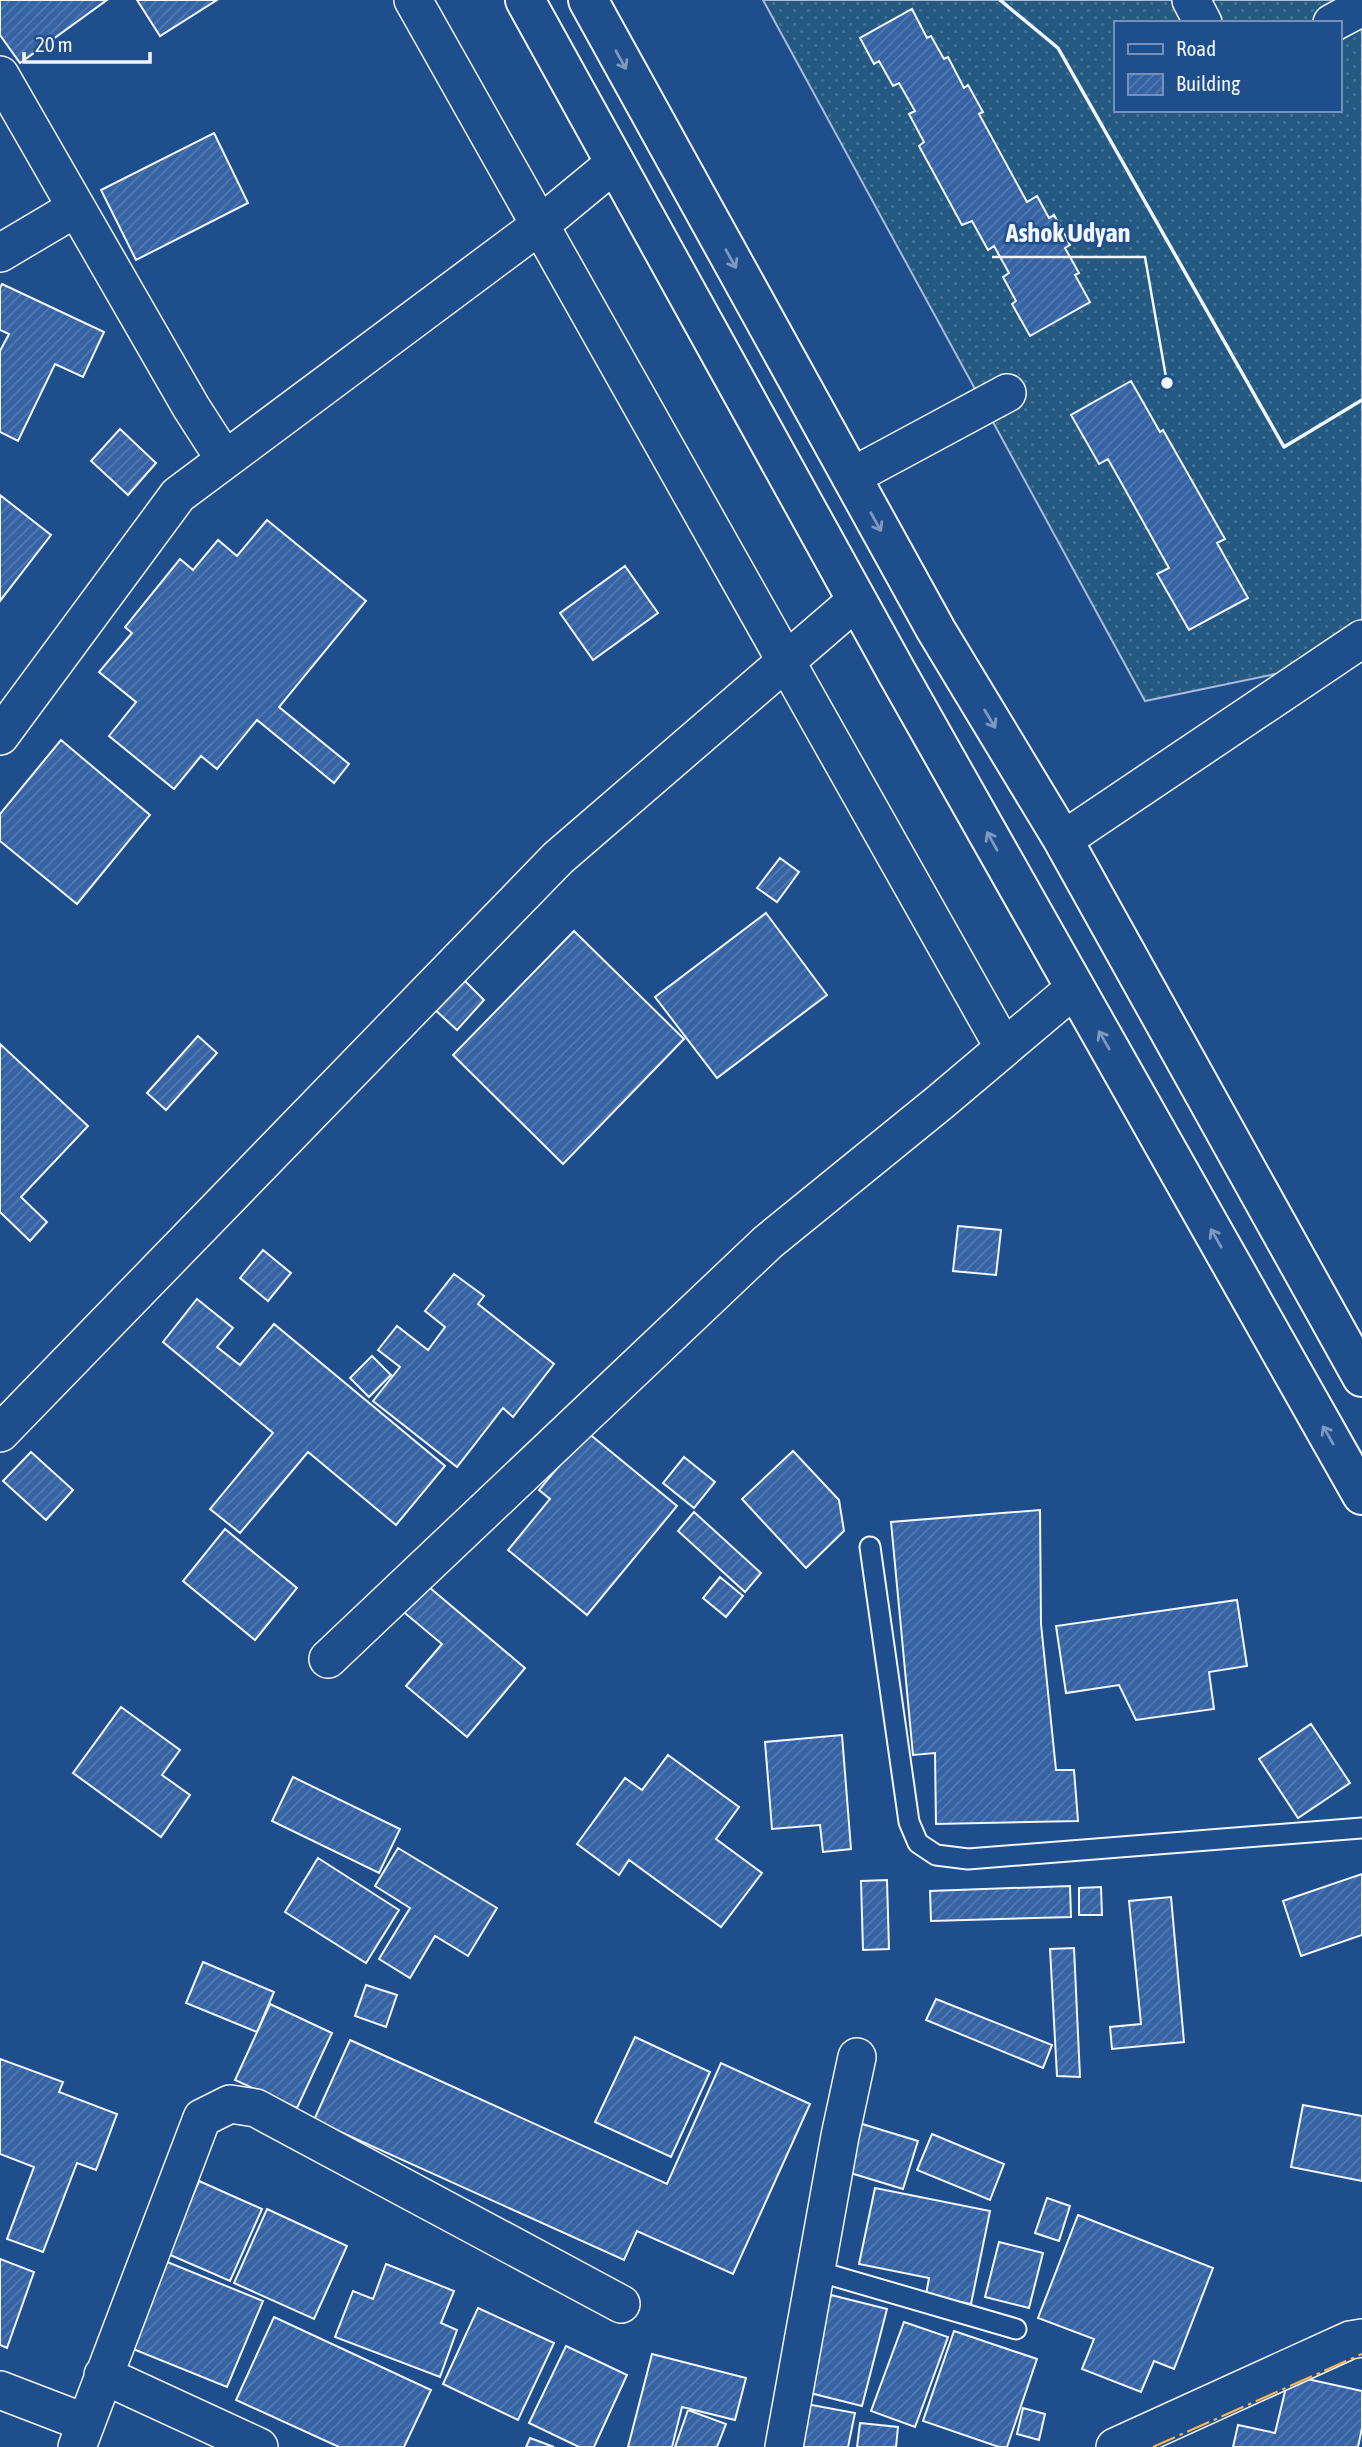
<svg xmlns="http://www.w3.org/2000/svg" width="1362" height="2447" font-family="'Asap Condensed',sans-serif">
<defs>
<pattern id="grass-dots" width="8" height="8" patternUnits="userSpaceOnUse" patternTransform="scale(1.75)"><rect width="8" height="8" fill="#245a82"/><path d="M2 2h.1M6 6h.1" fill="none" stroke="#447295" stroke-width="1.8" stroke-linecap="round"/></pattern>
<pattern id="building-hatch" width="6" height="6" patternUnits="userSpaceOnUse" patternTransform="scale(1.75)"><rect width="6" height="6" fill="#3563a3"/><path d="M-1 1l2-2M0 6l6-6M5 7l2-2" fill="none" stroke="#537ab1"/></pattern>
</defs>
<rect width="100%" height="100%" fill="#1f4e8c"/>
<path fill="url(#grass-dots)" stroke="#a8bbd7" stroke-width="2" fill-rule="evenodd" d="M763 0H1362V656L1145 701ZM1115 23H1339V110H1115Z"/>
<path fill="url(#building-hatch)" stroke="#f2f6ff" stroke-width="2" d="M0 0H107L20 63 0 35Z
M137 0H217L160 36Z
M912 9 927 38 931 36 944 59 948 57 964 88 968 85 983 112 979 114 1027 202 1037 196 1049 218 1054 215 1070 245 1065 248 1079 273 1075 275 1090 302 1030 336 1012 304 1016 301 1003 277 1009 273 994 246 988 250 972 221 962 225 919 146 924 142 909 114 915 111 899 83 893 86 879 61 874 64 860 38Z
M214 133 248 203 136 260 101 190Z
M2 284 104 332 83 377 55 364 18 441 0 432V351L9 334 0 330V288Z
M1131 381 1160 432 1163 430 1225 539 1217 543 1248 598 1189 630 1157 574 1169 568 1108 459 1099 464 1071 415Z
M120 429 156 463 128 495 91 461Z
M0 495 51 535 0 601Z
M267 520 366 601 279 707 349 764 334 783 257 720 217 769 201 756 174 789 109 736 136 702 99 672 132 633 125 627 180 559 193 570 218 540 237 556Z
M625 566 658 613 593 660 560 613Z
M61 740 150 815 77 904 0 841V814Z
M780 858 799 872 777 902 757 888Z
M766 913 827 995 717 1078 655 997Z
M574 931 684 1039 563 1164 453 1055Z
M461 977 484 1000 457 1030 432 1007Z
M198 1036 217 1053 166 1110 147 1093Z
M0 1044 88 1126 21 1197 47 1222 30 1241 0 1212Z
M958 1226 1001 1230 996 1275 953 1271Z
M263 1250 291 1273 268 1301 240 1278Z
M454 1274 484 1296 478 1304 554 1364 513 1417 503 1408 457 1467 373 1401 400 1367 378 1350 397 1326 428 1350 445 1327 425 1311Z
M197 1299 233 1328 217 1347 240 1365 274 1324 445 1466 396 1525 308 1452 240 1533 210 1509 273 1433 163 1342Z
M372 1356 391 1375 369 1397 350 1378Z
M587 1432 677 1506 587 1615 508 1550 550 1499 539 1490Z
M793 1451 839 1500 844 1531 806 1568 742 1499Z
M31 1452 73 1490 46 1520 3 1481Z
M684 1457 715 1482 694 1508 663 1483Z
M1040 1510 1041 1624 1056 1770H1074L1078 1821 936 1824 935 1753 913 1755 891 1522Z
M694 1512 761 1573 745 1592 678 1531Z
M225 1529 297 1588 255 1640 183 1581Z
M720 1577 743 1596 726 1617 703 1598Z
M423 1582 525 1668 467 1737 406 1686 442 1644 400 1609Z
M1237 1600 1247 1666 1209 1672 1214 1709 1136 1720 1119 1685 1066 1693 1056 1626Z
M121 1707 180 1750 162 1775 190 1795 161 1837 73 1773Z
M1311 1724 1350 1783 1298 1818 1259 1759Z
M842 1735 851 1849 823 1852 820 1825 772 1829 765 1742Z
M668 1755 739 1807 716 1839 762 1873 721 1927 629 1860 619 1875 577 1844 625 1778 642 1790Z
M293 1777 400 1829 379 1873 272 1821Z
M398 1848 497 1908 468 1956 435 1936 410 1978 379 1959 410 1908 375 1886Z
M318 1858 399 1910 366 1963 285 1912Z
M1362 1874V1935L1301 1956 1283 1901Z
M887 1880 889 1949 863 1950 861 1881Z
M1070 1886 1071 1917 931 1921 930 1891Z
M1101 1887 1102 1915H1079V1888Z
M1171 1897 1184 2042 1112 2049 1110 2027 1141 2024 1129 1901Z
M1074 1948 1080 2077 1057 2076 1050 1949Z
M203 1962 274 1992 257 2032 186 2003Z
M366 1985 397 1995 386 2027 355 2016Z
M936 1999 1052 2045 1043 2068 926 2020Z
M270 2004 332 2033 297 2108 235 2080Z
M635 2037 710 2072 671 2157 595 2122Z
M350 2040 667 2184 721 2063 810 2104 733 2274 637 2231 624 2260 314 2120Z
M0 2059 63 2082 59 2092 117 2114 96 2170 77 2163 43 2252 7 2239 34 2167 0 2154Z
M1303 2105 1362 2116V2181L1291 2167Z
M859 2123 918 2141 903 2189 844 2171Z
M932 2134 1004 2164 990 2200 917 2170Z
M199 2181 262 2209 230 2281 168 2254Z
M875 2188 990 2211 971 2304 926 2295 929 2278 859 2264Z
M1047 2198 1070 2206 1059 2241 1035 2233Z
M267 2209 347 2246 314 2319 234 2283Z
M1078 2215 1213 2268 1174 2369 1154 2361 1141 2392 1082 2369 1094 2339 1038 2318Z
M999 2242 1043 2253 1029 2308 985 2297Z
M155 2257 263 2301 227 2387 133 2349 145 2319 131 2313Z
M0 2259 34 2272 7 2348 0 2345Z
M386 2264 454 2291 441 2323 457 2330 440 2377 335 2337 353 2291 373 2299Z
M831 2295 887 2309 862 2406 806 2392Z
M478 2308 554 2343 518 2420 443 2384Z
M274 2317 431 2390 404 2447H339L236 2400Z
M904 2322 948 2337 915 2427 871 2411Z
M954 2331 1037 2359 1007 2447H999L923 2421Z
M566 2346 627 2375 594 2447H579L529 2423Z
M652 2354 746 2378 735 2420 682 2407 672 2447H628Z
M1289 2375 1362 2391V2428L1358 2447H1233L1238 2425 1275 2433Z
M801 2403 855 2413 848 2447H793Z
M1023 2408 1045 2414 1039 2440 1017 2434Z
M688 2410 726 2424 717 2447H675Z
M860 2423 898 2427 896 2447H857Z
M530 2438 554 2447H526Z"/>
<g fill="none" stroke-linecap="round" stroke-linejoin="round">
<g stroke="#f2f6ff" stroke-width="23">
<path id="lane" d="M870 1547 909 1822 918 1843 936 1855 968 1859 1362 1828
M817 2271 1016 2329"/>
</g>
<g stroke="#f2f6ff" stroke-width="40">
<path id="street" d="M413 0 1004 1048
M1191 0 1203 23
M1332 23 1362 7
M0 75 191 407 225 460
M0 253 76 208
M851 477 1007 393
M0 736 178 495 540 225 615 163
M1063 840 1362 639
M0 1433 558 858 857 600
M328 1659 768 1242 939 1103 1075 988
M103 2375 259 2447
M0 2390 86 2423
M77 2447 202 2118 230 2104 256 2108 621 2304
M784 2447 840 2136 857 2057
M1115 2447 1350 2340 1362 2338"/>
</g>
<g stroke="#f2f6ff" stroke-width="42">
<path id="primary" d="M525 0 896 671 1362 1495
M588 0 936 630 1063 840 1362 1377"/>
</g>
<use href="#lane" stroke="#1f4e8c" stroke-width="19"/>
<use href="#street" stroke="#1f4e8c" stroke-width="37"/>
<use href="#primary" stroke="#1f4e8c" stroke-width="38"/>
<path stroke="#f2f6ff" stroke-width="3.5" d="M1000 0 1058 48 1284 447 1362 400"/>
<path stroke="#ffb74d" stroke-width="2" stroke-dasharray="24 5 3.5 5" stroke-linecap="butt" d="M1153 2447 1362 2354"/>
</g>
<defs><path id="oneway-shaft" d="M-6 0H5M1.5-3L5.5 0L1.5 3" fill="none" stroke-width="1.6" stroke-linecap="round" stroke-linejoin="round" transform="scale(1.75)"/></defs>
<g stroke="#7e9ac0">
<use href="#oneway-shaft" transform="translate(621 60) rotate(61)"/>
<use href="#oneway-shaft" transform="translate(731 259) rotate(61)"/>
<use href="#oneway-shaft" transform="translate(876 522) rotate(61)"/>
<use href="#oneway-shaft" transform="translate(990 719) rotate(59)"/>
<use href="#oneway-shaft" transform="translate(992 841) rotate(-119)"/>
<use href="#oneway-shaft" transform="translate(1104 1040) rotate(-120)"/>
<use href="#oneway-shaft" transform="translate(1216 1238) rotate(-120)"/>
<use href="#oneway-shaft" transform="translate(1328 1435) rotate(-120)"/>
</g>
<path fill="none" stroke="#f2f6ff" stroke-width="2.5" d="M1167 383L1145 257H992"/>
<circle fill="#f2f6ff" stroke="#1f4e8c" stroke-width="2.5" cx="1167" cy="383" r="7"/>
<g font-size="26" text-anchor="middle" font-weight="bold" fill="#f2f6ff" stroke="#1f4e8c" stroke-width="5" stroke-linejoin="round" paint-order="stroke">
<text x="1068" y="242">Ashok Udyan</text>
</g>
<rect x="1114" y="21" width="228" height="91" fill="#1f4e8c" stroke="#7391ba" stroke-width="2"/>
<rect x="1128" y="44" width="35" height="10" fill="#1f4e8c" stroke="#7391ba" stroke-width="2"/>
<text x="1176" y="56" font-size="21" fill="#f2f6ff">Road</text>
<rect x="1128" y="74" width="35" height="21" fill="url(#building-hatch)" stroke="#7391ba" stroke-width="2"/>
<text x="1176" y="91" font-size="21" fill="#f2f6ff">Building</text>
<path d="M24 52v10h126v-10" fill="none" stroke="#f2f6ff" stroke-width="3.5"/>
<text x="35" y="52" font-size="21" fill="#f2f6ff" stroke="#1f4e8c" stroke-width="5" paint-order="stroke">20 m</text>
</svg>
